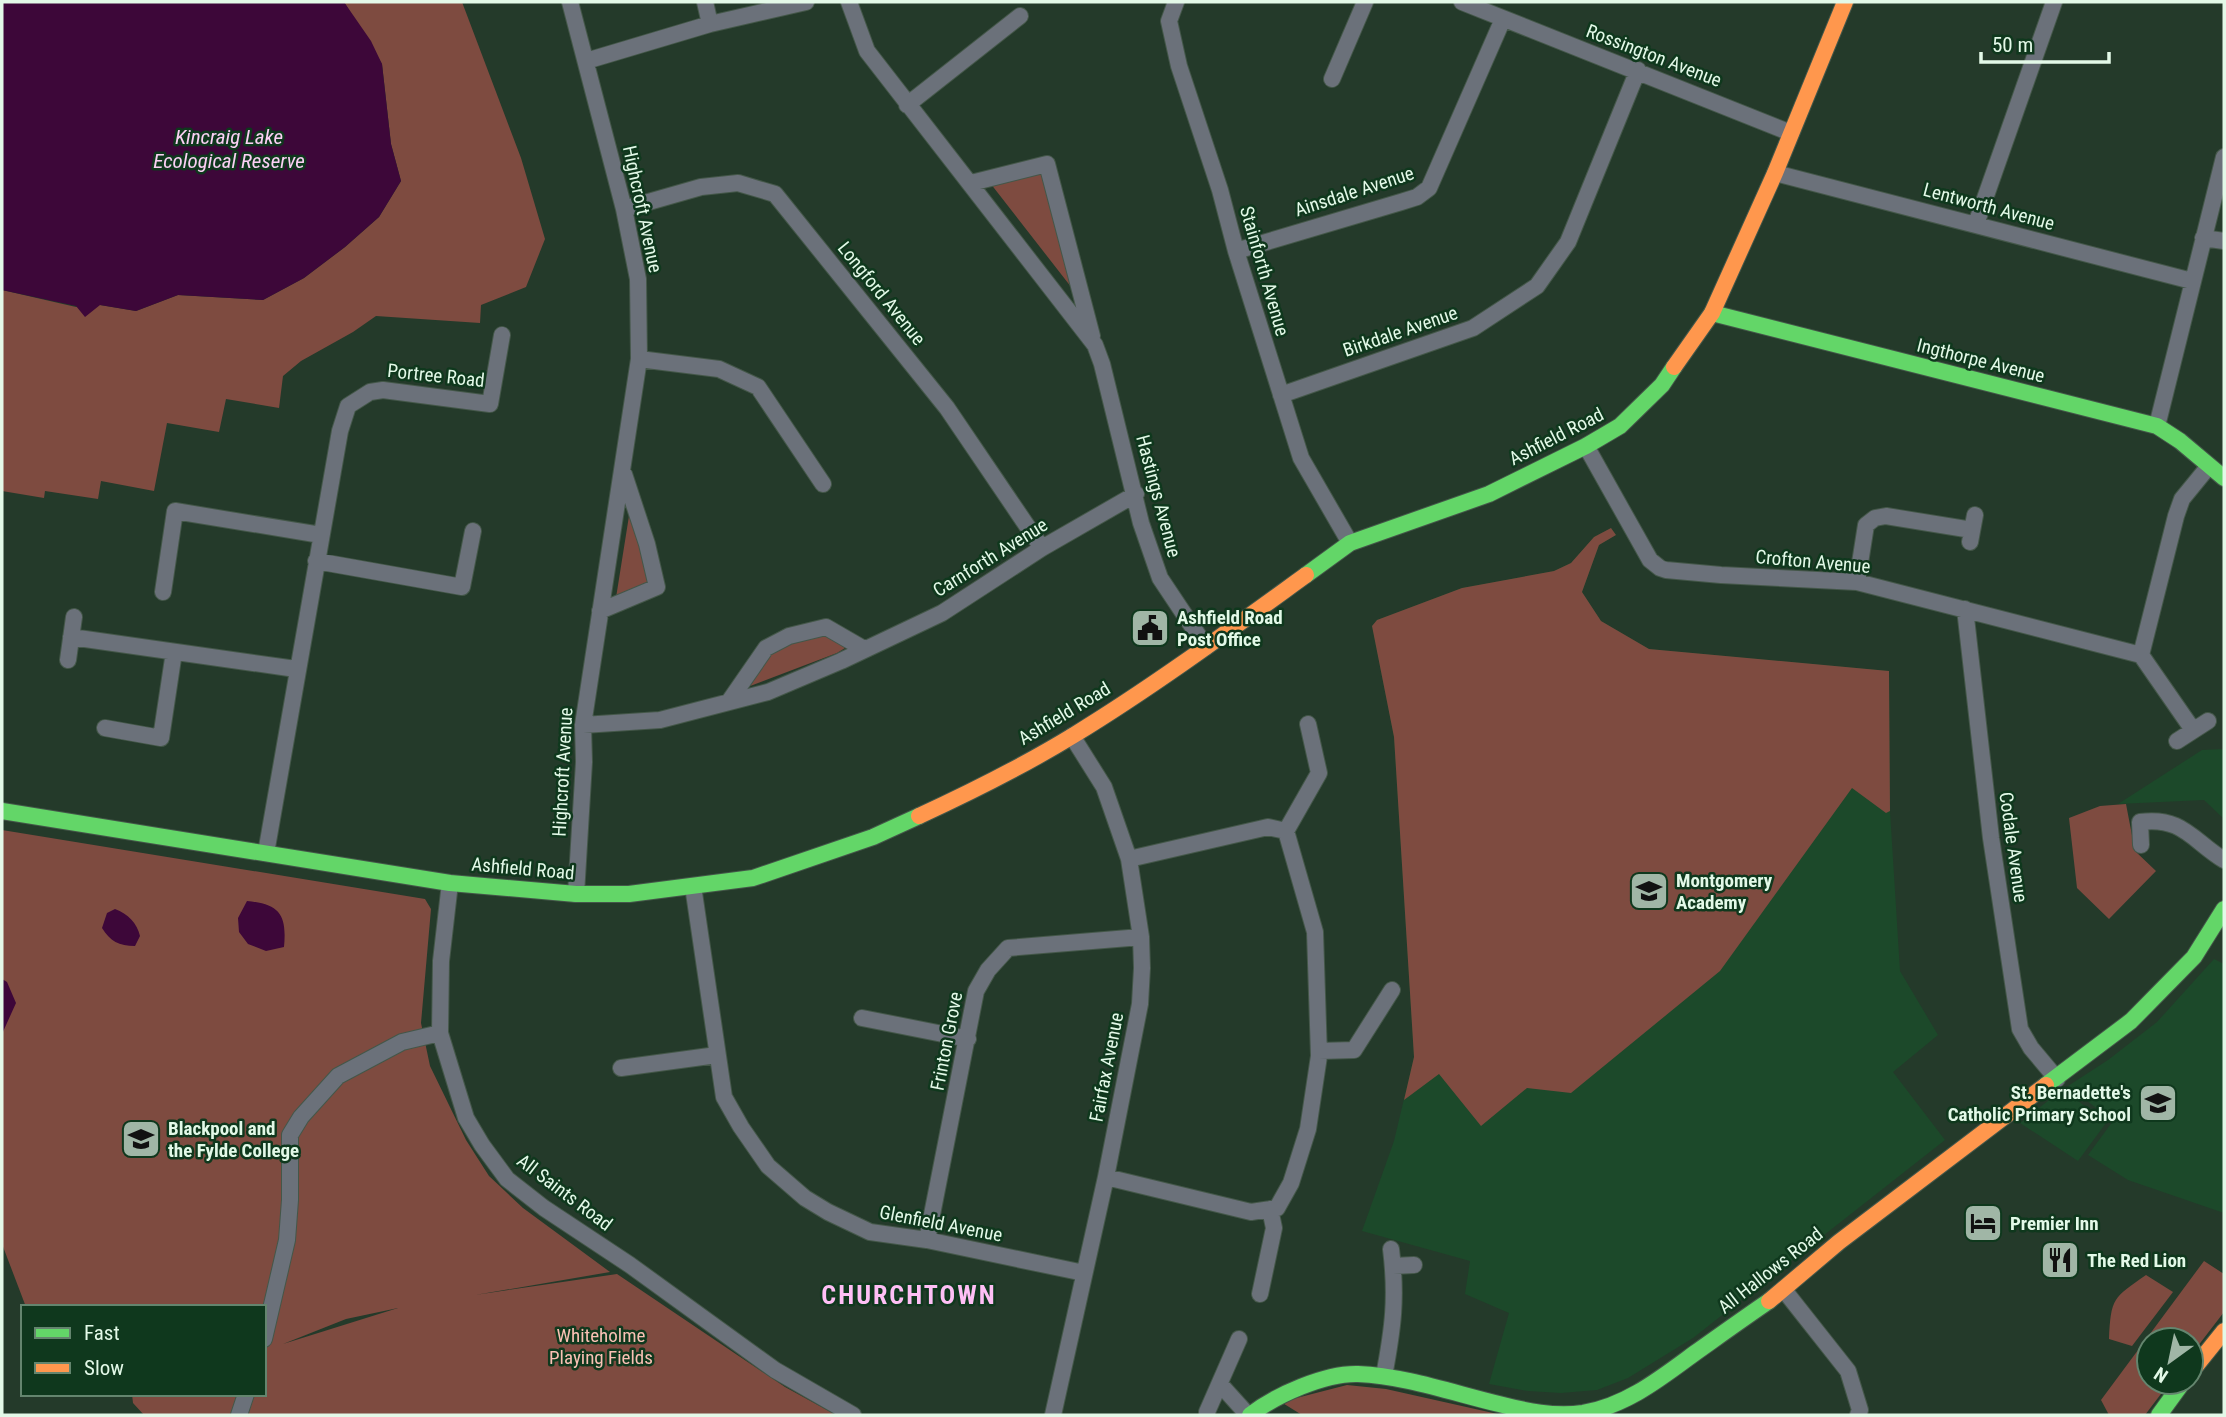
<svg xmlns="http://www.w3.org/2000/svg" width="2226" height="1417" font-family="'Roboto Condensed',sans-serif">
<rect width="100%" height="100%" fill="#243a2a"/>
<path fill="#1c492a" d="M1611 528 1616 535 1599 545 1582 592 1601 621 1649 649 1889 671 1890 811 1900 971 1938 1035 1893 1072 1945 1140 1693 1338 1628 1378 1597 1390 1561 1393 1528 1391 1489 1384 1509 1313 1465 1294 1470 1261 1362 1231 1394 1141 1414 1057 1394 737 1372 626 1377 620 1462 588 1554 571 1571 563 1594 537Z
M2224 749V819L2204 800 2118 804 2202 750Z
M2214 959 2224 964V1213L2128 1180 2088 1155 2113 1121 2068 1086 2108 1060 2157 1022Z
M2063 1089 2106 1123 2078 1161 2020 1123Z"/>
<path fill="#7e4b40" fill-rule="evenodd" d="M344 2H462L521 158 545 239 526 287 481 305 480 323 376 316 353 332 301 361 283 376 279 408 226 399 219 432 167 423 154 491 101 481 98 499 45 491 44 498 2 491V290L76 307 100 305 136 311 178 295 263 300 304 278 345 247 379 217 401 181 391 144 382 64Z
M1047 164 1075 292 987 179Z
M632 497 657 587 615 604Z
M1611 528 1616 535 1599 545 1582 592 1601 621 1649 649 1889 671 1890 811 1886 813 1852 788 1720 971 1571 1093 1527 1088 1481 1126 1439 1074 1404 1100 1414 1057 1394 737 1372 626 1377 620 1462 588 1554 571 1571 563 1594 537Z
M826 627 853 643 837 653 737 691 766 648Z
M2126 804 2135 851 2156 871 2109 919 2077 888 2069 818 2100 806Z
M2 830 425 899 431 909 421 1023 430 1066 466 1140 489 1176 523 1208 610 1272 475 1295 617 1274 785 1387 836 1415H144L133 1403 132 1394H264V1307H26L2 1244ZM398 1308 283 1344 346 1319Z
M2204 1261 2224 1274V1312L2191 1355V1340H2149V1382H2170L2145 1415H2109L2101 1400Z
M2146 1275 2173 1292 2132 1346 2109 1339C2111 1298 2113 1298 2146 1275Z
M1347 1385 1386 1389 1502 1415H1302L1281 1402Z"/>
<path fill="#3d0739" d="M2 2H344L371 41 382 64 391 144 401 181 379 217 345 247 304 278 263 300 178 295 136 311 100 305 85 317 76 306 2 290Z
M247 901C280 904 287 915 284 947L266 951 248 944 239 932 238 918Z
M115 909C128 914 137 923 140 936L135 946C119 946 110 941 102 928L107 913Z
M2 979 7 982 16 1003 2 1034Z"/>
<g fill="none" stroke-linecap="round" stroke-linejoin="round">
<g stroke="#445749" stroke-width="18">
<path id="street" d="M570 2 624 209 638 279 639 359 583 725 584 762 576 894
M705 2 710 24
M849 2 867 51 1095 345 1102 364 1141 523 1160 578 1206 647
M1176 2 1169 21 1179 66 1220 190 1236 251 1301 458 1350 543
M1462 2 1791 133
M586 61 710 24 806 2
M1332 79 1365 2
M907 105 1020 16
M1775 173 2192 281
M971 183 1047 164 1092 336
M624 209 701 187 738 183 775 194 947 408 1042 548
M1976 224 2054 2
M2203 238 2224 241
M1236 251 1401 202 1417 197 1429 188 1503 19
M639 359 719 369 758 387 823 484
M1281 395 1473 328 1537 286 1568 242 1638 70
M2157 426 2224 157
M1586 446 1650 560 1660 568 1666 570 1721 575 1857 582 2141 655 2176 516 2182 499 2209 466
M1970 542 1975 515
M316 561 462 587 473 531
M1857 582 1866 525 1875 518 1886 516 1972 530
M163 592 175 511 321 535
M1965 609 1991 838 2020 1029 2031 1048 2057 1079
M600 611 657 587 647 544 624 474
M71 637 296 669
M2141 655 2193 730
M68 660 74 617
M730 700 766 648 789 636 826 627 864 649
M583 725 660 720 768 692 841 661 942 613 1042 548 1136 494
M105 728 161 738 174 652
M2177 741 2208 721
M1286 831 1319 773 1308 724
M2141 845 2140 822C2182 816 2193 841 2224 860
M266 853 340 431 348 406 370 392 383 390 490 404 502 335
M450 883 441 961 440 1033 466 1118 482 1145 507 1179 544 1208 630 1265 775 1370 853 1415
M693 886 724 1097 741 1127 768 1166 805 1198 828 1212 870 1232 927 1240 1084 1273
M862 1018 968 1039
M1319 1051 1354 1050 1392 990
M621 1068 717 1055
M1106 1177 1251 1212 1277 1208 1291 1183 1308 1129 1319 1056 1315 932 1286 831 1268 827 1129 859
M927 1240 976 991 988 970 1008 948 1141 937
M1393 1266 1414 1265
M1784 1290 1848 1371 1860 1410 1858 1415
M1260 1294 1274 1228 1270 1209
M264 1339 287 1240 290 1200V1135L301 1117 338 1076 402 1042 440 1033
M1384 1376C1393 1328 1397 1298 1391 1249
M1220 1384 1248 1415
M1207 1412 1239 1339
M239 1415 246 1394
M1053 1415 1106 1177 1140 1004 1142 968 1141 937 1129 859 1104 787 1072 736"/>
</g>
<g stroke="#445749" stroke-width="18">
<path id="fast" d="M1712 313 2157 426 2180 441 2224 478
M1306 575 1350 543 1489 494 1586 446 1620 426 1662 385 1674 367
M2 811 450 883 576 894H629L753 878 873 837 919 816
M2046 1085 2131 1021 2194 957 2224 909
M1250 1415C1276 1395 1325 1373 1358 1374 1405 1376 1453 1393 1499 1404 1526 1411 1554 1417 1583 1413 1626 1406 1661 1378 1695 1353 1719 1336 1744 1318 1769 1301
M2159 1415 2183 1382"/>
</g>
<g stroke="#445749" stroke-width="18">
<path id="slow" d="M1674 367 1712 313 1775 173 1845 2
M919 816C971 792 1025 765 1074 735 1154 686 1230 630 1306 575
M1769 1301 1839 1242 2046 1085
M2191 1372 2224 1331"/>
</g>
<use href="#street" stroke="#6b717a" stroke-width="16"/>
<use href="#fast" stroke="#63d668" stroke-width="16"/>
<use href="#slow" stroke="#ff974d" stroke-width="16"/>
</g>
<defs>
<g id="civic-square" transform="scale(2.0125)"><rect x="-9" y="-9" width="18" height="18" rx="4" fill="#a0b6a6" stroke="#0f381d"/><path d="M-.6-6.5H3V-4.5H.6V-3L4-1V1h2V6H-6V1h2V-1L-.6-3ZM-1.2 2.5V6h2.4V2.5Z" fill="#111"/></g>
<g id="school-square" transform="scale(2.0125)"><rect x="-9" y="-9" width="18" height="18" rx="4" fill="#a0b6a6" stroke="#0f381d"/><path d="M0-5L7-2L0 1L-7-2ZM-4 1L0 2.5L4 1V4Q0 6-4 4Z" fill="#111"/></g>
<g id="university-square" transform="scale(2.0125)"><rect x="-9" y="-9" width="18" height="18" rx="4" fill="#a0b6a6" stroke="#0f381d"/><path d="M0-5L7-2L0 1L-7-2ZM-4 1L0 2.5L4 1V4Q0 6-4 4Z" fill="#111"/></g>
<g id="hotel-square" transform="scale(2.0125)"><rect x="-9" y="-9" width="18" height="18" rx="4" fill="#a0b6a6" stroke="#0f381d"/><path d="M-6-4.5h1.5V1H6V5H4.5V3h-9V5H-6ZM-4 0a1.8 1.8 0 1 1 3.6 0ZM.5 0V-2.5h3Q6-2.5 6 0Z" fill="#111"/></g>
<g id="restaurant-square" transform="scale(2.0125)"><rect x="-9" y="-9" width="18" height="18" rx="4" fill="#a0b6a6" stroke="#0f381d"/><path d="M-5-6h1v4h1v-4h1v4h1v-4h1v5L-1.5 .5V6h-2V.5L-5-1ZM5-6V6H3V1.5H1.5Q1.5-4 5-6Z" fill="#111"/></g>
</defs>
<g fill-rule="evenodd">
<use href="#civic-square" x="1150" y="628"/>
<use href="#school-square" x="1649" y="891"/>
<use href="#school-square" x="2158" y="1103"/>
<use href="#university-square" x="141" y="1139"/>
<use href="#hotel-square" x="1983" y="1223"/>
<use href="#restaurant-square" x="2060" y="1260"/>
</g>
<g text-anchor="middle" stroke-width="5" stroke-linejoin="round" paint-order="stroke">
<g font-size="19" fill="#e3f9e8" stroke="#0f381d">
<text transform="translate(1654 55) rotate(21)" y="7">Rossington Avenue</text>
<text transform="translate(1354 191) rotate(-18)" y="7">Ainsdale Avenue</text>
<text transform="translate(1989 206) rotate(15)" y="7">Lentworth Avenue</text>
<text transform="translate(643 209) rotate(78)" y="7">Highcroft Avenue</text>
<text transform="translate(1265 271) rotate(74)" y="7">Stainforth Avenue</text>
<text transform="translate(882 293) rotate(51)" y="7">Longford Avenue</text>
<text transform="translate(1400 331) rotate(-19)" y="7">Birkdale Avenue</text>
<text transform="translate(1981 360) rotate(14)" y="7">Ingthorpe Avenue</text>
<text transform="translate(436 375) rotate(6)" y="7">Portree Road</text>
<text transform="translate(1556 436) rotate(-27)" y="7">Ashfield Road</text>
<text transform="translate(1159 496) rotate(75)" y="7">Hastings Avenue</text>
<text transform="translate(990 557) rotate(-32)" y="7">Carnforth Avenue</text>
<text transform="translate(1813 561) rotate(5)" y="7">Crofton Avenue</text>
<text transform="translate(1064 713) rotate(-31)" y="7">Ashfield Road</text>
<text transform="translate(562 772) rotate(-87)" y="7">Highcroft Avenue</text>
<text transform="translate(2014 847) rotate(82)" y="7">Codale Avenue</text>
<text transform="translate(523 868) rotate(5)" y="7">Ashfield Road</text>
<text transform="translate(946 1041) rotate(-79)" y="7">Frinton Grove</text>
<text transform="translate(1106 1067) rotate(-79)" y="7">Fairfax Avenue</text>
<text transform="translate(565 1192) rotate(37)" y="7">All Saints Road</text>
<text transform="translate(941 1223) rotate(11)" y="7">Glenfield Avenue</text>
<text transform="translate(1770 1270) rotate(-38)" y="7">All Hallows Road</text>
</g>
<g font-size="19" font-weight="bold" fill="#e3f9e8" stroke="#0f381d" text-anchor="start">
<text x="1177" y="624">Ashfield Road<tspan x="1177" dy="22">Post Office</tspan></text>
<text x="1676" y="887">Montgomery<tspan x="1676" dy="22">Academy</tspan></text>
<text x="2131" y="1099" text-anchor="end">St. Bernadette's<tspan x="2131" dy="22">Catholic Primary School</tspan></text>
<text x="168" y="1135">Blackpool and<tspan x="168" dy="22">the Fylde College</tspan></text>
<text x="2010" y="1230">Premier Inn</text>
<text x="2087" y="1267">The Red Lion</text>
</g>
<g font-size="19" fill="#fac1b5" stroke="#0f381d">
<text x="601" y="1342">Whiteholme<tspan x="601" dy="22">Playing Fields</tspan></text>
</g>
<g font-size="21" font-style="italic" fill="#fcd0f5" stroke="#0f381d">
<text x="229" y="144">Kincraig Lake<tspan x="229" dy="24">Ecological Reserve</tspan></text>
</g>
<g font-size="26" font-weight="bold" letter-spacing="2" fill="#febff5" stroke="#0f381d">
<text x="909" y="1304">CHURCHTOWN</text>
</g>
</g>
<rect width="2226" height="1417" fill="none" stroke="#e3f9e8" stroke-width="7"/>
<rect x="21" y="1305" width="245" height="91" fill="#0f381d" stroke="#64856e" stroke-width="2"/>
<rect x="35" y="1328" width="35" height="10" fill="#63d668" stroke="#64856e" stroke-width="2"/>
<text x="84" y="1340" font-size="21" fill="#e3f9e8">Fast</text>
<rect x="35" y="1363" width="35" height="10" fill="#ff974d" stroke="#64856e" stroke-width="2"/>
<text x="84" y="1375" font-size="21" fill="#e3f9e8">Slow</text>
<g transform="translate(2170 1361) rotate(213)"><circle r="33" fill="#0f381d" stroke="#64856e" stroke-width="2"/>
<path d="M0-5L12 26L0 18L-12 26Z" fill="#a0b6a6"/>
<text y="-10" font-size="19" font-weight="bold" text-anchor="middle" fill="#e3f9e8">N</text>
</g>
<path d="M1981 52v10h128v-10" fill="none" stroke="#e3f9e8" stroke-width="3.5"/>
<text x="1992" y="52" font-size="21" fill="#e3f9e8" stroke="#0f381d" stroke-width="5" paint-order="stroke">50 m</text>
</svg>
